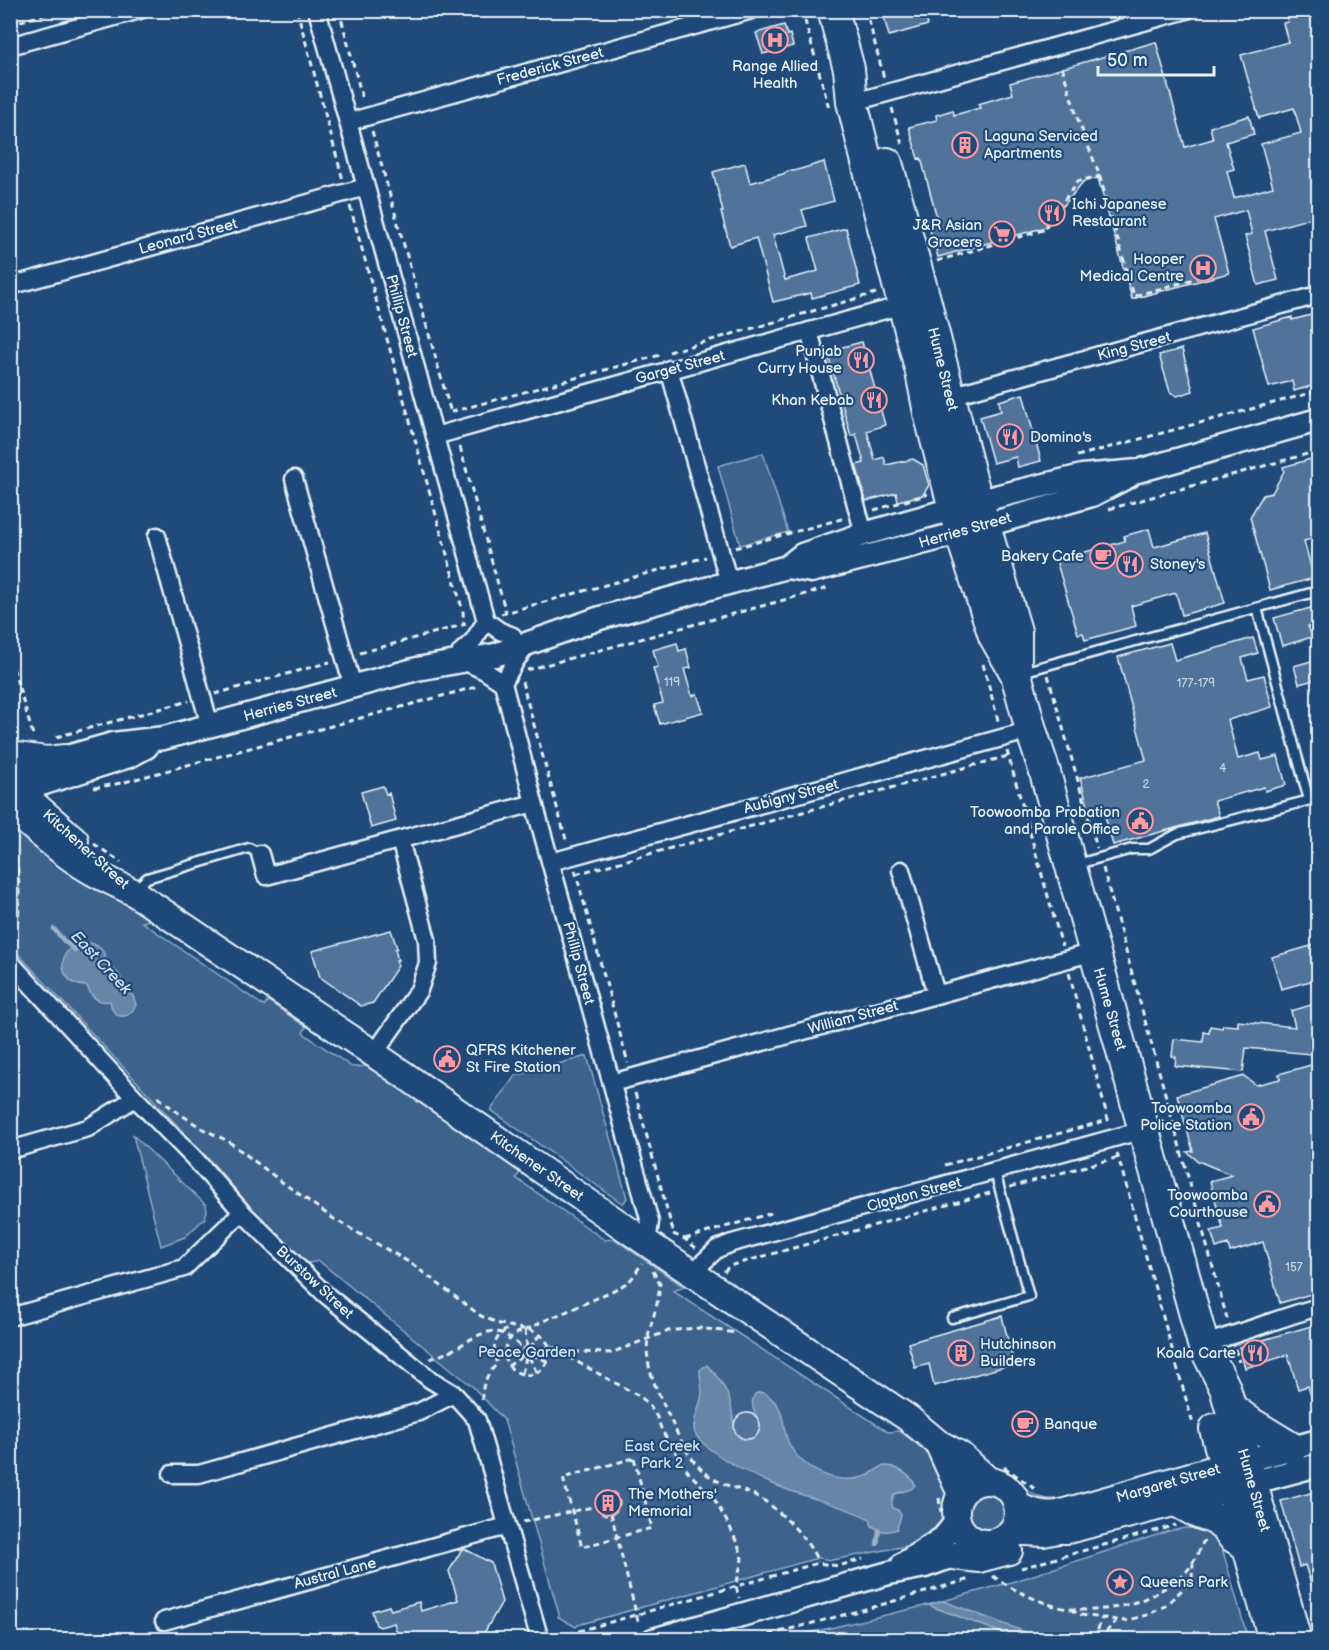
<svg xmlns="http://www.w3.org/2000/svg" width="1329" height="1650" font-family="'Balsamiq Sans',sans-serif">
<rect width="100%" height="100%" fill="#1f4a7a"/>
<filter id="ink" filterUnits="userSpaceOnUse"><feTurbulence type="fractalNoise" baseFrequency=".0167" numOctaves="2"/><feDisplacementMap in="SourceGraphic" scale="12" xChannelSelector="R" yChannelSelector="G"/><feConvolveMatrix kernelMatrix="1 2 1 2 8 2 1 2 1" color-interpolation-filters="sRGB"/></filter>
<g filter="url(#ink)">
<path fill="#3c628c" stroke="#92aac2" stroke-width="1.5" d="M763 453 788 532 740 545 718 466Z
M11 828 23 829 155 919 142 922 264 1006 268 1001 306 1027 303 1033 352 1067 369 1066 521 1171 516 1178 605 1240 614 1239 684 1287 673 1291 888 1432 899 1431 922 1447 937 1461 949 1498 948 1518 927 1542 833 1560 818 1558 578 1625 576 1627 558 1617 559 1614 504 1420 473 1387 319 1261 304 1264 255 1213 216 1167 11 946Z
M587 1056 627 1198 623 1204 491 1110 515 1076Z
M133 1135 206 1205 207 1211 205 1218 185 1237 161 1246Z
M992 1466C999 1467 1003 1471 1008 1475 1027 1490 1037 1503 1063 1498L1124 1481 1123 1485 1054 1510 1027 1500 1008 1481 994 1475 991 1467Z
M967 1510a20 20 0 1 1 40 0a20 20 0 1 1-40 0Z
M1185 1528C1201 1527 1214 1535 1222 1548L1248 1639 779 1640 928 1605 1015 1581 1169 1531Z"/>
<path fill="#6685a7" stroke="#9ab0c7" stroke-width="1.5" d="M84 942C99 943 107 952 107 967 119 970 124 979 121 991H127L133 996 136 1005C128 1022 112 1019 110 1001 99 1003 91 998 87 986 57 986 54 947 84 942Z
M707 1365C717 1375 724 1385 729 1398 734 1411 731 1430 741 1438L751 1439C774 1425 744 1414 755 1394 762 1391 765 1392 771 1398 787 1412 781 1428 789 1444 794 1454 802 1462 811 1468 828 1479 850 1483 869 1475 874 1472 880 1466 885 1466 895 1465 912 1476 915 1485L911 1489 895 1494C892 1499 891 1502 893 1508L898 1510 901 1515 897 1529C885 1533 883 1532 872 1526L870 1519C844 1506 816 1500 788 1490 761 1480 734 1467 711 1450 705 1445 698 1440 695 1433 691 1423 701 1405 702 1393 702 1386 700 1378 700 1370Z
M943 1601 1044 1639H1018L928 1605Z"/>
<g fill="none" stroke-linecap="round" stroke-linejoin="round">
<path stroke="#9ab0c7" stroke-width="4.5" d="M54 929 64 941 75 950
M877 1544 879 1530"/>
</g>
<path fill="#517399" stroke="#e8f1f8" stroke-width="1.5" d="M882 10H924L928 25 889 36Z
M1285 10H1318V216L1265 231 1278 280 1258 285 1245 236 1252 234 1246 210 1214 219 1229 273 1132 299 1098 178 1083 182 1046 227 938 257 927 220 937 218 921 158 918 159 909 127 937 120 936 115 953 110 954 115 980 108 978 104 1013 94 1010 83 1156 42 1185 147 1213 139 1210 127 1249 116 1254 134 1226 142 1234 169 1227 171 1234 198 1273 187 1261 144 1301 133 1294 108 1259 118 1241 55 1288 42 1283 23 1288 22Z
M784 25 787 35 790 34 793 46 763 54 756 33Z
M824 162 834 201 802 210 807 226 773 235 785 280 818 271 809 238 846 228 860 285 812 298 811 293 773 302 756 238 730 246 721 212H723L713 172 745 163 750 183 783 174 788 171H794Z
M1311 315 1318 333V384L1294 391 1292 381 1269 387 1253 328 1292 317V320Z
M862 342 885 425 867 431 875 460 884 457 886 465 913 459 923 465 929 485 923 495 898 501 896 493 866 501 856 465 864 463 856 434 851 436 827 351Z
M1182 349 1193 391 1177 396 1170 392 1159 355Z
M1023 394 1041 461 1018 467 1016 457 993 463 980 417 1001 411 999 401Z
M1318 457V537L1304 541 1314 578 1270 590 1250 517 1263 495 1272 493 1284 471 1283 467Z
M1149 529 1154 547 1205 533 1225 603 1182 615 1176 593 1131 606 1136 626 1085 640 1083 633 1078 634 1056 560 1125 541 1124 536Z
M1318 606V623L1308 626 1312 637 1282 646 1274 618Z
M1253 638 1258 653 1242 658 1248 679 1264 675 1272 707 1228 720 1238 759 1260 753 1262 760 1278 756 1286 785 1265 791 1264 787 1214 801 1219 816 1113 845 1103 809 1090 813 1080 778 1146 760 1118 657 1170 643 1175 660Z
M677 643 679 651 686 649 691 668 684 669 692 696 697 694 703 712 660 724 654 705 663 703 653 668 658 667 653 650Z
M1318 659V679L1299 684 1294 666Z
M383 786 386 794 389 793 396 821 371 828 361 792Z
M391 930 397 948 395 949 398 960H396L398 966 373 1003 361 1006 320 977 312 951Z
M1318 944V979L1281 989 1272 957Z
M1318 1003V1020L1315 1021 1311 1054 1246 1048 1243 1072 1175 1066 1176 1057 1172 1056 1174 1039 1203 1042 1204 1032 1209 1033 1210 1026 1222 1028 1223 1025 1238 1026V1021L1295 1027 1291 1011Z
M1318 1063V1292L1280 1303 1263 1242 1230 1252 1228 1244 1216 1248 1211 1231 1223 1228 1210 1181 1232 1175 1198 1161 1187 1152 1193 1151 1177 1095 1244 1076 1256 1085 1280 1079 1279 1074Z
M1002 1316 1014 1364 934 1386 929 1364 915 1368 908 1343Z
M1318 1324V1409L1315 1410 1308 1386 1298 1389 1288 1355 1245 1368 1239 1347Z
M734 1426a13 13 0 1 1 26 0a13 13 0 1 1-26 0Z
M1318 1491V1600H1316L1305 1565 1299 1567 1281 1501Z
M612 1495 616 1507 604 1510 600 1499Z
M462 1549H465L491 1563 502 1602 480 1640H444L443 1635 429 1640H399L394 1623 380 1627 376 1625 372 1611 389 1606 391 1610 419 1602 421 1611 458 1600 449 1571Z"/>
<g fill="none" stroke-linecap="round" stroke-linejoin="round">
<g stroke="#e8f1f8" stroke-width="13">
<path id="lane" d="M1257 608 1309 800
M1022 672 1318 591
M1074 865 1132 849H1149L1177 834 1318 798
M136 889 147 878 249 848 260 854
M952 1318 1029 1296 995 1172"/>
</g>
<g stroke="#e8f1f8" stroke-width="21">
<path id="street" d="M317 10 486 621 500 631 513 636
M10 46 140 10
M869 98 1187 10
M348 122 752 10
M10 286 366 187
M809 331 864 534
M669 369 729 583
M950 396 1318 295
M435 436 910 303
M294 479 353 687
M157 536 210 726
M461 652 473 641 486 621
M464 661 485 671 503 683 534 803 650 1222 647 1243
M503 683 516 660 529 643
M260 854 266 876 534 803
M551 862 1031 730
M901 870 936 994
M10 962 135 1098 194 1158 242 1212 325 1294 431 1380 454 1394 477 1420 540 1640
M374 1054 419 990 428 963 427 940 400 840
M612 1083 1094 952
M10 1150 88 1128 135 1098
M693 1272 717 1249 732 1243 1143 1130
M10 1317 184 1268 242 1212
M1203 1344C1242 1333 1280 1318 1318 1307
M172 1474H199L419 1412 454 1394
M164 1621 507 1526"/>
</g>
<g stroke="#e8f1f8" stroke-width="27">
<path id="secondary" d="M787 567 811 571 937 539 1092 495 1129 476
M10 773 113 744 164 738 417 669 495 655 600 618 787 567 802 555 864 534 999 496 1082 476 1138 471 1318 420
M10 794 129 756 146 747
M1230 1465 1318 1441
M1236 1487 1318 1465
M903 1564 943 1538 957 1521
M653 1640 889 1573 925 1566 953 1556"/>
</g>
<g stroke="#e8f1f8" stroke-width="30">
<path id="primary" d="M10 755 47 760 65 758
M10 783 75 840
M10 807C34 829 63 855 91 871 105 879 119 885 133 892L374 1054 647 1243 908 1418 938 1443 960 1455 988 1480
M938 1443 961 1494
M956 1512a31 31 0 1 1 62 0a31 31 0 1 1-62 0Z
M1017 1506C1031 1512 1043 1516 1058 1514L1225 1466
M1011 1531 1043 1533 1058 1530H1068L1232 1488
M953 1556 979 1559 1009 1551"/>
</g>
<g stroke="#e8f1f8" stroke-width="34">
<path id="highway" d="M833 10 849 69 852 102 885 235 921 372 929 413 960 532 994 636 1016 674 1031 730 1044 769 1203 1344 1225 1388 1296 1640
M887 163 925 299 972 482 1016 631V673
M1231 1408 1251 1423 1292 1448
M1215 1429 1274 1640
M1176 1501 1198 1513 1215 1519 1227 1529 1233 1537 1248 1546"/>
</g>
<path stroke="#e8f1f8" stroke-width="3" stroke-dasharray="6 4.5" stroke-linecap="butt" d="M297 10 343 180
M339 10 363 101
M802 10 829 108
M866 10 884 78
M10 24 61 10
M1062 67 1077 117 1099 174 1134 296 1212 274
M892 108 903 148
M372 131 451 413
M350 206 463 612 464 624
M937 261 1043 230 1078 181 1100 176
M669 352 876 293
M451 412 660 355
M460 447 506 613
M1077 456 1318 391
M1109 509 1318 451
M874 510 926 495 927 493
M735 548 845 518
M501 614 706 557
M360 653 466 624
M10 658 34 738
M983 664 999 724
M527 670 828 588
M1048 675 1097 848
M522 682 567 843
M215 694 330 662
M56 737 189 701
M1007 751 1062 946
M94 788 121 783 479 686
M10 837C19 859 19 883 19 907 19 922 11 934 18 948
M94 844 121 862
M1103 868 1228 1322
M575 870 628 1063
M576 874 1008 756
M1069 973 1109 1123
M635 1093 674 1235
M158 1097 177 1112 203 1129 228 1141 282 1182 334 1219 412 1264 481 1316 500 1324 523 1329C537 1331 543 1335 550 1347 548 1392 495 1375 506 1346 509 1338 514 1333 522 1331 531 1328 539 1323 548 1319 564 1313 579 1306 595 1299 606 1293 618 1289 628 1282 634 1277 638 1269 642 1263
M1117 1153 1193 1424
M945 1165 1108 1120
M1010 1187 1119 1157
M673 1234 685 1239 696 1248
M685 1239 775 1212
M653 1271 660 1284C659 1293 658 1302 655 1311 653 1320 649 1329 648 1338 644 1365 656 1388 667 1412 678 1435 690 1465 714 1479 726 1486 739 1489 752 1494 775 1504 809 1539 818 1562
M724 1272 729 1266 990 1193
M525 1330 527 1347
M550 1347 641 1397 649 1405 657 1417 662 1431 689 1473 713 1497 730 1527 740 1550 742 1559 736 1586 739 1598
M530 1348 540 1334
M1235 1349 1239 1362
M504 1351 522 1352
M533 1351 550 1347 577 1352 611 1353 668 1331 686 1329 699 1328 737 1333
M532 1355 547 1361
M529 1357 537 1373
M430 1359C441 1355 452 1351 461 1345 489 1328 498 1325 523 1349L527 1347 530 1348 533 1351 532 1355 529 1357 523 1356 522 1352 523 1349
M508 1366 523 1356
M522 1373 526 1358
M482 1400C481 1386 487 1374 497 1364 491 1346 495 1335 511 1327
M634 1458 652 1528 582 1547 563 1478Z
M1004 1467 1038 1491
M597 1503a11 11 0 1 1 22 0a11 11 0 1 1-22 0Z
M939 1498 941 1512
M611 1513 639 1625
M523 1522 597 1506
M1021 1568 1176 1525
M993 1576C1010 1589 1048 1607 1070 1609 1108 1613 1144 1604 1175 1581 1179 1578 1183 1575 1186 1572 1194 1563 1199 1551 1204 1540
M1071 1610 1081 1615 1125 1621 1147 1615 1165 1606 1185 1587 1192 1577 1193 1564
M558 1637 818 1563 838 1566 863 1559
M749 1640 877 1606 970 1579
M1094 1640 1102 1618
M1099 1640 1116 1621"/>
<use href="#lane" stroke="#1f4a7a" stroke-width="8"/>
<use href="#street" stroke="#1f4a7a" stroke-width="16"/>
<use href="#secondary" stroke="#1f4a7a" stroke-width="22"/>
<use href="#primary" stroke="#1f4a7a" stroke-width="26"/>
<use href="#highway" stroke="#1f4a7a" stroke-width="30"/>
</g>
</g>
<defs>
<g id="hospital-ring" transform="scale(1.35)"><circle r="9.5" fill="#1f4a7a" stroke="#ff9aa2" stroke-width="1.5"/><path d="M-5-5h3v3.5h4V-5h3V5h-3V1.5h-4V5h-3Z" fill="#ff9aa2"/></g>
<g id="building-ring" transform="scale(1.35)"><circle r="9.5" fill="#1f4a7a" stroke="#ff9aa2" stroke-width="1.5"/><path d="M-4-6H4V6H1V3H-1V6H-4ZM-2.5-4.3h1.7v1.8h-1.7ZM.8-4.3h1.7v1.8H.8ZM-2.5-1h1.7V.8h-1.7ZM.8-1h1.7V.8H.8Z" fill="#ff9aa2"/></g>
<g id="restaurant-ring" transform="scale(1.35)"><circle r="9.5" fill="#1f4a7a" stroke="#ff9aa2" stroke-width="1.5"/><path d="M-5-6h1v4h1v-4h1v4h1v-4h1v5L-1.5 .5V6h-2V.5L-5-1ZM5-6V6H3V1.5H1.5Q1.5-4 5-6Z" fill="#ff9aa2"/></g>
<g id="supermarket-ring" transform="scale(1.35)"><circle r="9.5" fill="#1f4a7a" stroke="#ff9aa2" stroke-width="1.5"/><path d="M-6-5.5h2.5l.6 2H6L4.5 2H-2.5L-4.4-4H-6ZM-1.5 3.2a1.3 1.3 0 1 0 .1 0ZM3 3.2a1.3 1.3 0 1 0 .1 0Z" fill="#ff9aa2"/></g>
<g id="cafe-ring" transform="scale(1.35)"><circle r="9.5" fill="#1f4a7a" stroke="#ff9aa2" stroke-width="1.5"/><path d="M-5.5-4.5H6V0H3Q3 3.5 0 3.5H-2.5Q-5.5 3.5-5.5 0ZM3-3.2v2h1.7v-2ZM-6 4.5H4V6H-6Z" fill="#ff9aa2"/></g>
<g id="civic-ring" transform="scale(1.35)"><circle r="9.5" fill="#1f4a7a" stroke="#ff9aa2" stroke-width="1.5"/><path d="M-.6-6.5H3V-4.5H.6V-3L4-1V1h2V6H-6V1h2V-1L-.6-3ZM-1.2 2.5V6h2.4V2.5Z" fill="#ff9aa2"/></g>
<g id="sight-ring" transform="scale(1.35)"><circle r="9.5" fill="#1f4a7a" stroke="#ff9aa2" stroke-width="1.5"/><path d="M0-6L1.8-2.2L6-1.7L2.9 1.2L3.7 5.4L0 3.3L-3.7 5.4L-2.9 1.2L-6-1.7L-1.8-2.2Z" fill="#ff9aa2"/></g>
</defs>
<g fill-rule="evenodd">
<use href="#hospital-ring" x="775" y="40"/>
<use href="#building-ring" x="965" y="145"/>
<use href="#restaurant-ring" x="1052" y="213"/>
<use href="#supermarket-ring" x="1002" y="234"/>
<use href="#hospital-ring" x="1203" y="268"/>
<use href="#restaurant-ring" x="861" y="360"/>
<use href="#restaurant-ring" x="874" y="400"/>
<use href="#restaurant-ring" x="1010" y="437"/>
<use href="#cafe-ring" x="1103" y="556"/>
<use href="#restaurant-ring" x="1130" y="564"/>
<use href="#civic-ring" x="1140" y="821"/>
<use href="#civic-ring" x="447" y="1059"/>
<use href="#civic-ring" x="1251" y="1117"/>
<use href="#civic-ring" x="1267" y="1204"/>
<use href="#building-ring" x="961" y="1353"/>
<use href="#restaurant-ring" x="1255" y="1353"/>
<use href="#cafe-ring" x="1025" y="1424"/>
<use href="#building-ring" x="608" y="1503"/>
<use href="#sight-ring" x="1120" y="1582"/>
</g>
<g text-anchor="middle" stroke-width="4.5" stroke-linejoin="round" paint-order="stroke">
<g font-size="12" fill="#c2d2e0">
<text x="672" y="686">119</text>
<text x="1196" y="687">177-179</text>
<text x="1223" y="772">4</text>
<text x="1146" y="788">2</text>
<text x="1294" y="1271">157</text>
</g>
<g font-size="15" fill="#e8f1f8" stroke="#1f4a7a">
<text transform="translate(550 66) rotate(-15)" y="5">Frederick Street</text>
<text transform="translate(188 236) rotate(-15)" y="5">Leonard Street</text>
<text transform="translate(402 316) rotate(75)" y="5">Phillip Street</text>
<text transform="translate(1134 346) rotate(-15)" y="5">King Street</text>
<text transform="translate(680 367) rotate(-15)" y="5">Garget Street</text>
<text transform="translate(943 369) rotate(76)" y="5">Hume Street</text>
<text transform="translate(965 530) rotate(-16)" y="5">Herries Street</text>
<text transform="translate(290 704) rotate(-15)" y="5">Herries Street</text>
<text transform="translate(791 796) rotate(-15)" y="5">Aubigny Street</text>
<text transform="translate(86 849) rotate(42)" y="5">Kitchener Street</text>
<text transform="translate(579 963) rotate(75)" y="5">Phillip Street</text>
<text transform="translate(1110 1009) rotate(74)" y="5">Hume Street</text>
<text transform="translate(853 1017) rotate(-15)" y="5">William Street</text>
<text transform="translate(537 1166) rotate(35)" y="5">Kitchener Street</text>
<text transform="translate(914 1194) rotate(-15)" y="5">Clopton Street</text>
<text transform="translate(315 1282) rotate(43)" y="5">Burstow Street</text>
<text transform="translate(1168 1483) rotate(-16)" y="5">Margaret Street</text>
<text transform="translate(1254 1490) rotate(74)" y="5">Hume Street</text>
<text transform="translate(335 1573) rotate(-15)" y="5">Austral Lane</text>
</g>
<g font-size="15" fill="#e8f1f8" stroke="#1f4a7a" text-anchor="start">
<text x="775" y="71" text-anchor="middle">Range Allied<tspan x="775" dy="17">Health</tspan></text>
<text x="984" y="141">Laguna Serviced<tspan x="984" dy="17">Apartments</tspan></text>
<text x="1072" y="209">Ichi Japanese<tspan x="1072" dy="17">Restaurant</tspan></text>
<text x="982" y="230" text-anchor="end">J&amp;R Asian<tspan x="982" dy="17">Grocers</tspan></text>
<text x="1184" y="264" text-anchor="end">Hooper<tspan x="1184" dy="17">Medical Centre</tspan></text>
<text x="842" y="356" text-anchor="end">Punjab<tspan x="842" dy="17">Curry House</tspan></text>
<text x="854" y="405" text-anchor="end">Khan Kebab</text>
<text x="1030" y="442">Domino's</text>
<text x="1084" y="561" text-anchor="end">Bakery Cafe</text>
<text x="1150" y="569">Stoney's</text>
<text x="1120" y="817" text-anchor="end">Toowoomba Probation<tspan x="1120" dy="17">and Parole Office</tspan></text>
<text x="466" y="1055">QFRS Kitchener<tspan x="466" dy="17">St Fire Station</tspan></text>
<text x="1232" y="1113" text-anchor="end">Toowoomba<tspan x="1232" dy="17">Police Station</tspan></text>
<text x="1248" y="1200" text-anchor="end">Toowoomba<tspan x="1248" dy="17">Courthouse</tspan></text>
<text x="980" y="1349">Hutchinson<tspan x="980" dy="17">Builders</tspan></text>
<text x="1236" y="1358" text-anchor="end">Koala Carte</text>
<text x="1044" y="1429">Banque</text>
<text x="628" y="1499">The Mothers'<tspan x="628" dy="17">Memorial</tspan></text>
<text x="1140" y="1587">Queens Park</text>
</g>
<g font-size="15" fill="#d7e3ed" stroke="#1f4a7a">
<text x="527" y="1357">Peace Garden</text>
<text x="662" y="1451">East Creek<tspan x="662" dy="17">Park 2</tspan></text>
</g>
<g font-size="16" font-style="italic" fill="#d4e1ec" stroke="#1f4a7a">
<text transform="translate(102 962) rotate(47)" y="6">East Creek</text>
</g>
</g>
<rect width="1329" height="1650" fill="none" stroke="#1f4a7a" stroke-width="36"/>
<rect x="18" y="18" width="1293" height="1614" fill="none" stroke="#e8f1f8" stroke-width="2" filter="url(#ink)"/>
<path d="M1098 66v9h116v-9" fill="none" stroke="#e8f1f8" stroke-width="3"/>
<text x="1107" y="66" font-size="18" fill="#e8f1f8" stroke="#1f4a7a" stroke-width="4.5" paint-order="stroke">50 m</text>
</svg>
